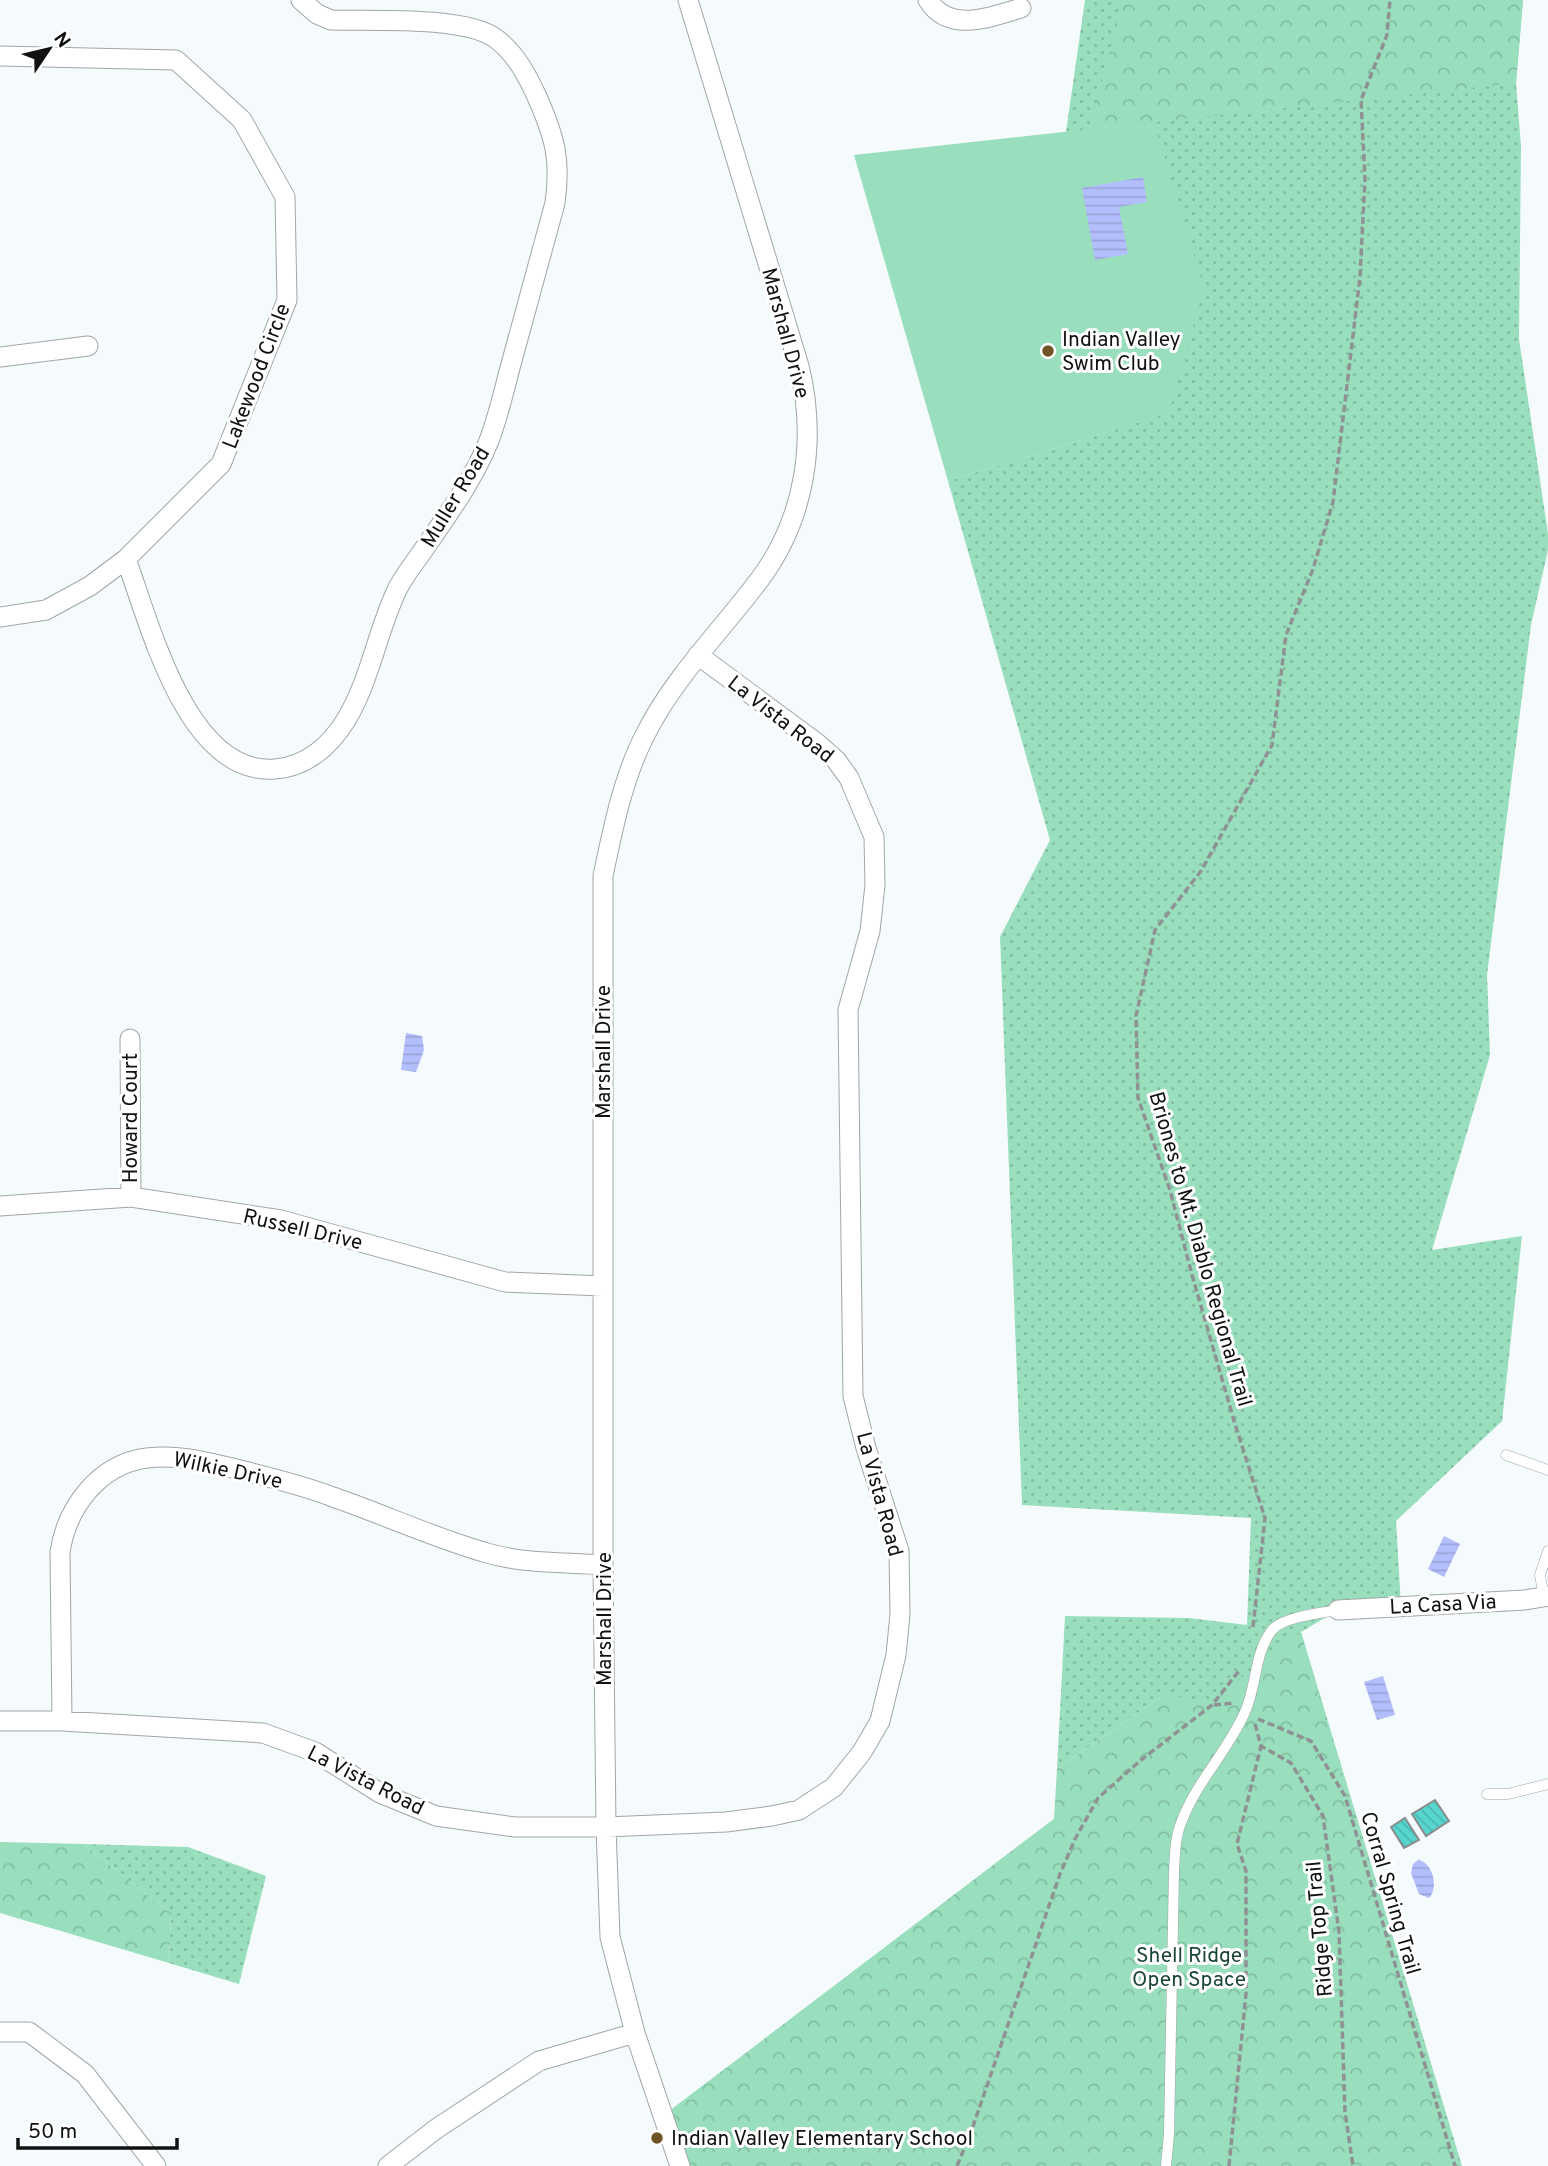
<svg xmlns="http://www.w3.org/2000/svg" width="1548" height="2166" font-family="Overpass,sans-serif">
<defs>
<pattern id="grass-dots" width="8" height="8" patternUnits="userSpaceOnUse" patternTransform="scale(1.75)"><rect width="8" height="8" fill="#99dfbd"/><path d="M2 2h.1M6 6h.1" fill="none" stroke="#83bea1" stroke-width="1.8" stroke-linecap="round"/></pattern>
<pattern id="forest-crowns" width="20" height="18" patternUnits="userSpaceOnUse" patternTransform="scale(1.75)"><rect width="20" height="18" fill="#99dfbd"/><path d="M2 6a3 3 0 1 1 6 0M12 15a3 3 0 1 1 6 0" fill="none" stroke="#83bea1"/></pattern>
<pattern id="water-rules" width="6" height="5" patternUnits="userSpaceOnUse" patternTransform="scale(1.75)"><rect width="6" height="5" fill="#b3befd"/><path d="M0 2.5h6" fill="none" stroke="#99a2d8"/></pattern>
<pattern id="building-back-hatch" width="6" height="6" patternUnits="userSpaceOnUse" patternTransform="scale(1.75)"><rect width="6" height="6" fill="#57d6d0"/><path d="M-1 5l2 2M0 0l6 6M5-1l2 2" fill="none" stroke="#4bb7b2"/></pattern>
</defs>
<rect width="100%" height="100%" fill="#f5fafc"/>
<path fill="url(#grass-dots)" d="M1085 0H1523L1516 83 1521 146 1519 339 1548 534V550L1531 625 1487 975 1490 1055 1432 1250 1522 1236 1502 1421 1396 1521 1401 1606 1338 1610 1301 1632 1462 2166H687L672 2109 1054 1819 1165 1694 1057 1769 1065 1616 1189 1618 1247 1625 1251 1518 1022 1505 1000 937 1050 840 948 481 1168 413 1154 123 1066 132Z
M83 1844 188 1847 266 1876 239 1984 169 1963 171 1913Z"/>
<path fill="url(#forest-crowns)" d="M1122 0H1523L1516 83 1090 129Z
M1301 1632 1377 1904 1458 2166H687L672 2109 1054 1819 1057 1769 1165 1694 1207 1704Z
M0 1842 83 1844 171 1913 169 1963 0 1913Z"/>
<path fill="#99dfbd" d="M1154 122 1204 288 1169 413 948 481 854 155Z"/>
<path fill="url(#water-rules)" d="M1143 177 1147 202 1119 207 1128 254 1095 260 1082 188Z
M406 1033 422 1036 424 1050 416 1072 401 1070Z
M1444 1536 1460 1544 1444 1577 1428 1569Z
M1383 1676 1395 1715 1377 1720 1364 1682Z
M1418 1860C1433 1862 1439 1888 1429 1898L1419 1894 1411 1873 1413 1864Z"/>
<path fill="url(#building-back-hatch)" stroke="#878c8c" stroke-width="2" d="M1435 1800 1449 1821 1426 1836 1412 1814Z
M1405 1818 1419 1840 1404 1848 1391 1827Z"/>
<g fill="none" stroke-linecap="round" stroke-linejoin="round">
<g stroke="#a1a6a7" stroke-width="11">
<path id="lane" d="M1506 1455 1548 1470
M1544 1597 1540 1575 1548 1551
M1487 1794H1508L1548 1784
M1166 2166 1169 2134 1174 1871C1175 1855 1175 1838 1181 1823 1196 1782 1228 1751 1245 1712 1257 1686 1254 1653 1272 1630 1283 1617 1320 1613 1338 1610"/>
</g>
<g stroke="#a1a6a7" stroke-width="21">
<path id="street" d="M928 0C949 34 991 17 1021 8
M0 56 176 60 242 120 285 197 287 300 221 464 126 559 90 586 46 610 0 617
M0 357 88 346
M126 559C150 624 187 776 275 769 306 767 330 746 346 720 370 680 377 633 396 592 402 578 413 565 422 552 446 517 472 482 488 443 499 416 505 385 513 357 527 305 541 254 555 203 561 160 555 138 538 99 528 77 516 53 495 38 464 16 372 21 331 20L317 14 301 0
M130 1039 131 1197
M0 1206 131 1197 281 1220 505 1282 603 1286
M1338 1610 1525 1600 1548 1596
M0 1721H62L263 1733 315 1752 380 1793 436 1816 515 1827H606L726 1822 772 1816 799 1810 834 1787 862 1752 880 1721 896 1655 900 1614 899 1551 866 1448 853 1396 848 1010 870 931 875 885 874 837 849 778 836 760 818 744 698 655
M62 1721 60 1552C67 1507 99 1464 147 1458 178 1454 206 1462 236 1469 268 1477 302 1485 333 1497 385 1515 434 1538 487 1553 524 1564 565 1562 603 1565
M0 2032H29L85 2074 156 2166
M388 2166 436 2129 539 2061 635 2033
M680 2166 635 2033 610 1937 606 1827 603 1565V876C613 828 623 777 646 733 675 676 722 630 760 579 806 517 817 439 799 366L688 0"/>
</g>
<path stroke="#8f9294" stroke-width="3.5" stroke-dasharray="7 3.5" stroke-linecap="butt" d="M1253 1627 1265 1518 1235 1424 1192 1275 1170 1190 1138 1098 1136 1016 1155 930 1201 871 1272 745 1286 635 1313 569 1333 502 1360 277 1365 179 1361 100 1387 35 1390 0
M1214 1705 1234 1703
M1258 1719 1311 1741 1345 1796 1455 2166
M1255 1724 1261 1746 1291 1763 1323 1816 1339 1932 1345 2112 1353 2166
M957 2166 971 2132 1060 1874 1075 1839 1098 1798 1141 1760 1212 1705 1239 1671
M1229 2166 1246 1994V1871L1237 1844 1261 1746"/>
<use href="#lane" stroke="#fff" stroke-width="10"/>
<use href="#street" stroke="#fff" stroke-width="19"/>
</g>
<g fill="#705427" stroke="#fff" stroke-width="2.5">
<circle cx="1048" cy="351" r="7"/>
<circle cx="657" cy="2138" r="7"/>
</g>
<g text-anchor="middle" stroke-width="6" stroke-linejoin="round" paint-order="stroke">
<g font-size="21" fill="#101212" stroke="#fff">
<text transform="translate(786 333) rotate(75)" y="7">Marshall Drive</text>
<text transform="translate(256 376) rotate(-69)" y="7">Lakewood Circle</text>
<text transform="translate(455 497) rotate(-59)" y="7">Muller Road</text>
<text transform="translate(781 719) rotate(38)" y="7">La Vista Road</text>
<text transform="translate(603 1052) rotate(-90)" y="7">Marshall Drive</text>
<text transform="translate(130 1118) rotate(-90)" y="7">Howard Court</text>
<text transform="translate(303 1229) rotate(13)" y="7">Russell Drive</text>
<text transform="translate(1201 1249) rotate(74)" y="7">Briones to Mt. Diablo Regional Trail</text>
<text transform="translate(228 1470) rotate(12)" y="7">Wilkie Drive</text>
<text transform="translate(880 1494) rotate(75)" y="7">La Vista Road</text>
<text transform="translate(1443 1604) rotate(-3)" y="7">La Casa Via</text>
<text transform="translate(604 1619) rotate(-90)" y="7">Marshall Drive</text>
<text transform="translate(366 1780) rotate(27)" y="7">La Vista Road</text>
<text transform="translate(1391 1893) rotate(74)" y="7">Corral Spring Trail</text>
<text transform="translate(1319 1929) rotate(-95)" y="7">Ridge Top Trail</text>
</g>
<g font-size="21" fill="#101212" stroke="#fff" text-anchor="start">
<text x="1062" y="346">Indian Valley<tspan x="1062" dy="24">Swim Club</tspan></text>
<text x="671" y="2145">Indian Valley Elementary School</text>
</g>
<g font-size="21" fill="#1c4533" stroke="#fff">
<text x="1189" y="1962">Shell Ridge<tspan x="1189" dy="24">Open Space</tspan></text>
</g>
</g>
<g transform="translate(49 49) rotate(55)" stroke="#ffffff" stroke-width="5" paint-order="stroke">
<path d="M0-5L12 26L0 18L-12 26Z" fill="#101212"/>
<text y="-10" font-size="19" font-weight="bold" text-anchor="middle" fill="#101212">N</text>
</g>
<path d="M18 2138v10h159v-10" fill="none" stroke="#101212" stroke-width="3.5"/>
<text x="28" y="2138" font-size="21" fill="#101212" stroke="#ffffff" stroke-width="5" paint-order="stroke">50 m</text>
</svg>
